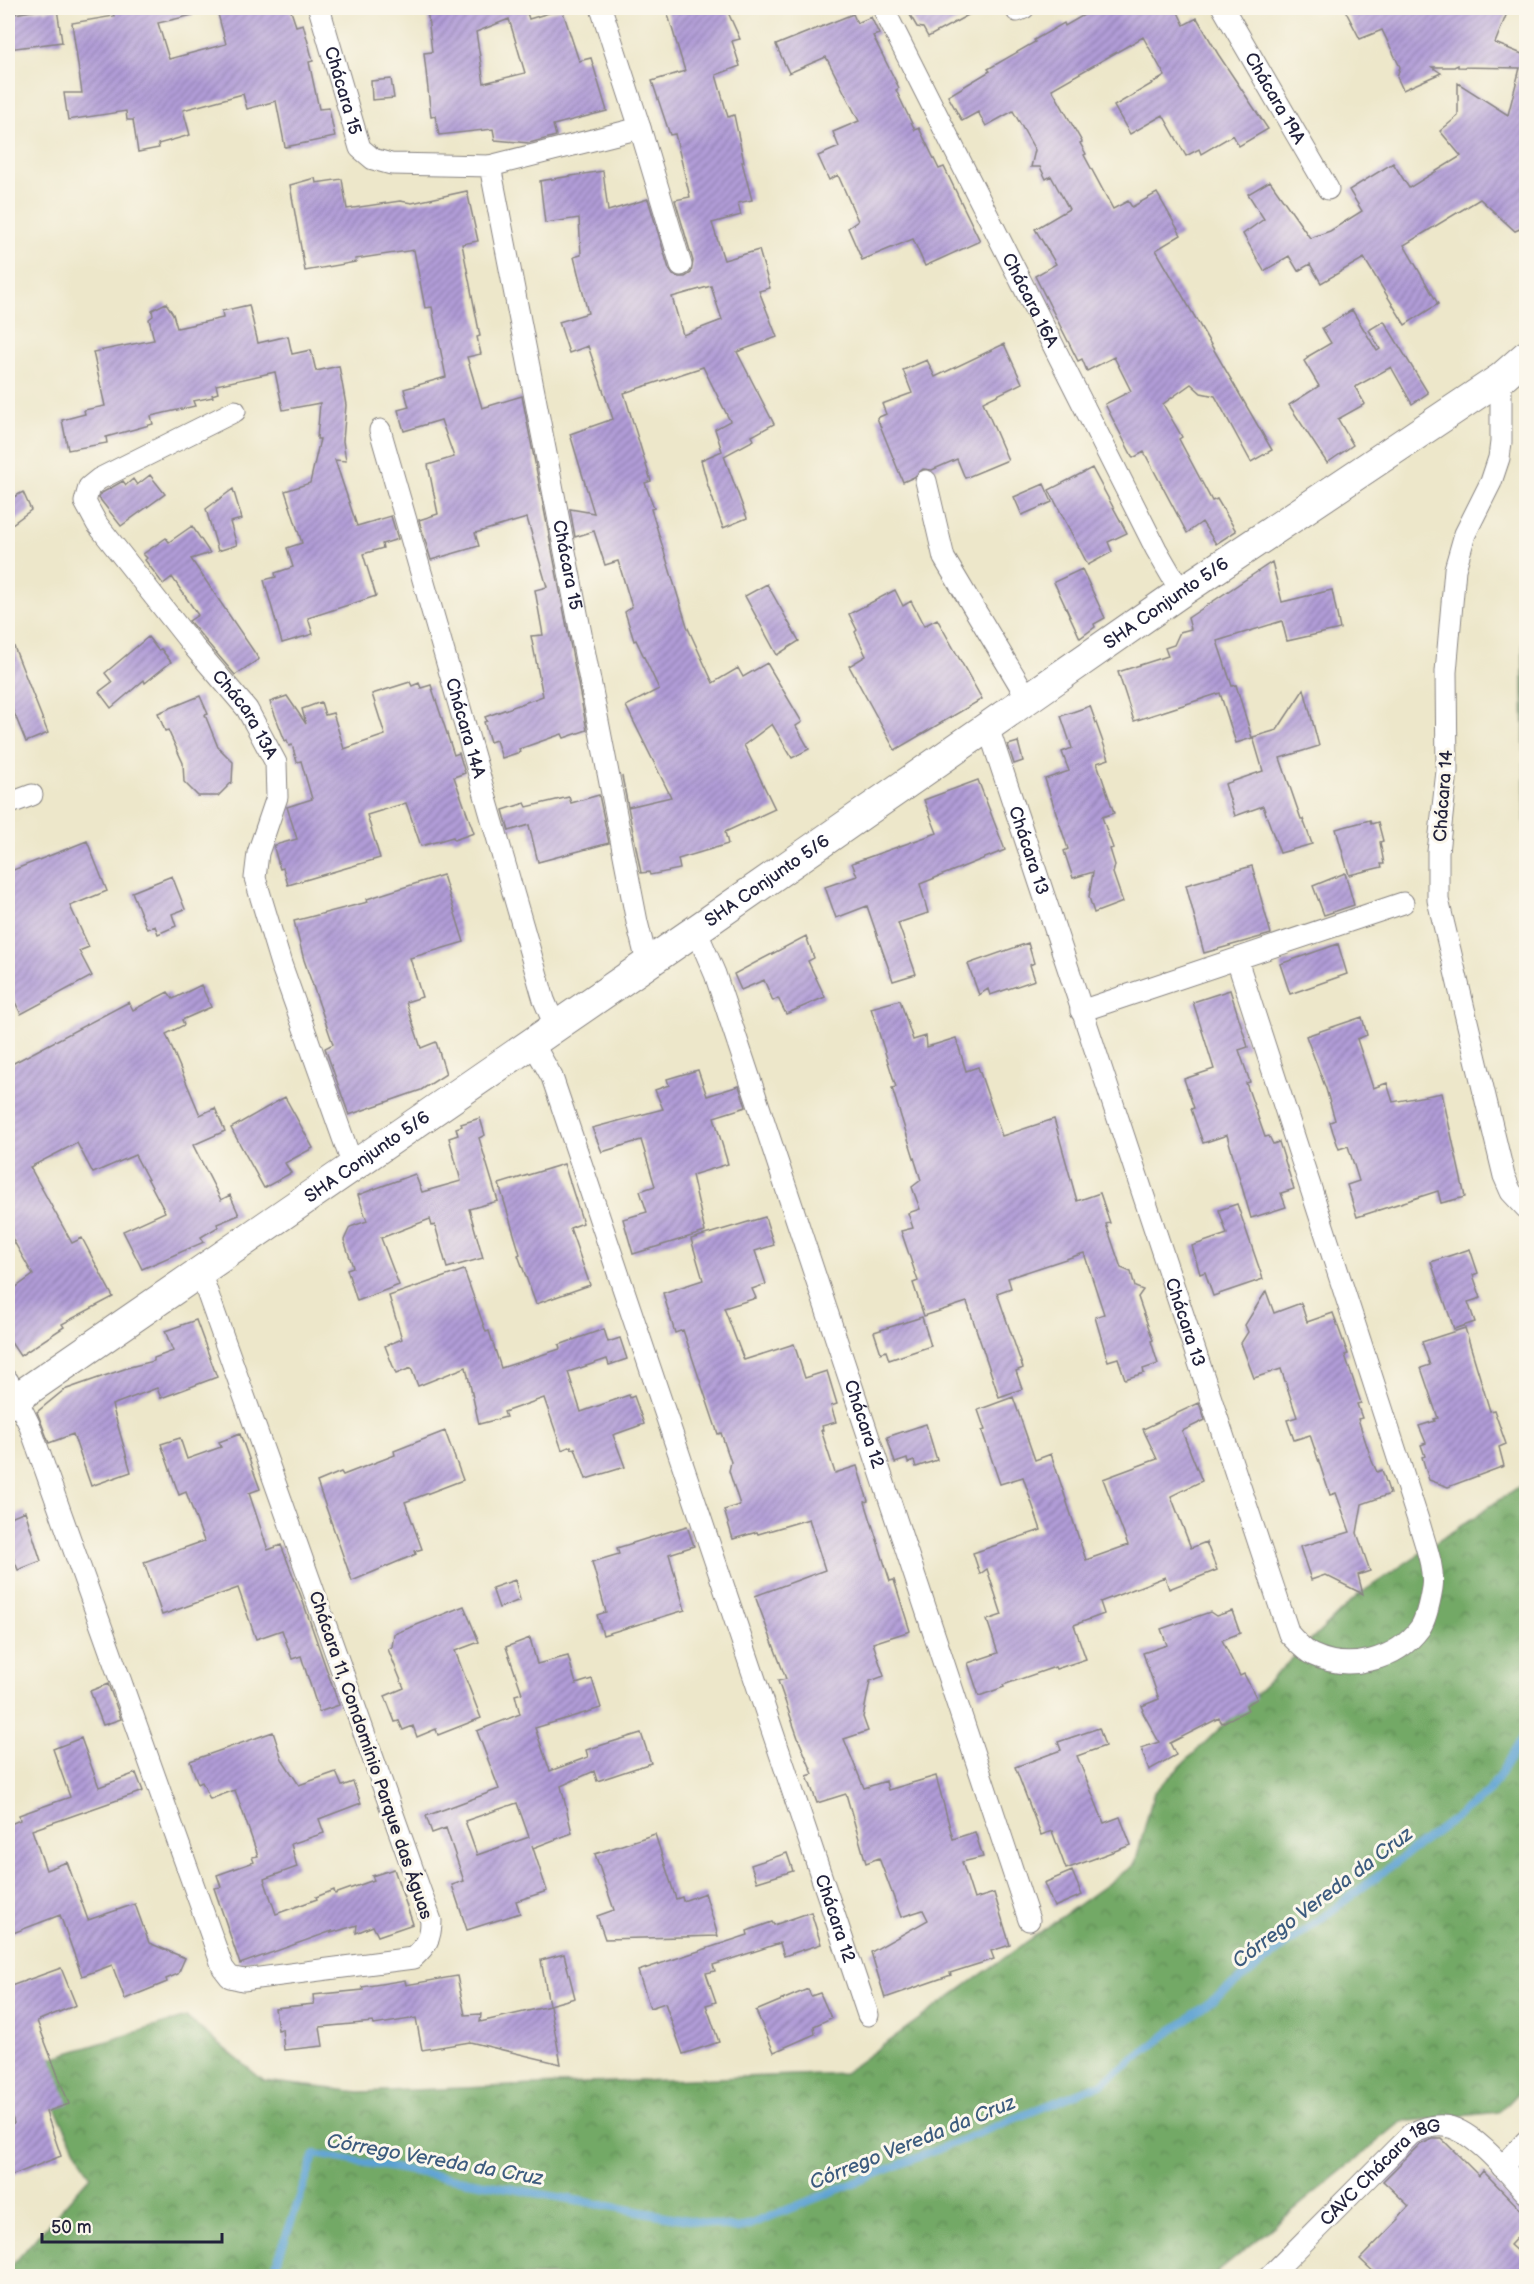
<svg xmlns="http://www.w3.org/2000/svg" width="1534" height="2284" font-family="'Balsamiq Sans',sans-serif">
<defs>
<pattern id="forest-crowns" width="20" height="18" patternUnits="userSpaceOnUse" patternTransform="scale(1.5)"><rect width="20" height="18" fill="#73a966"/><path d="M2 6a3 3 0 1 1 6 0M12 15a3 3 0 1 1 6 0" fill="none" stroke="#5e8955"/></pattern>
<pattern id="building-hatch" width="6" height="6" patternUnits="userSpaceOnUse" patternTransform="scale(1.5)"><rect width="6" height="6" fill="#b19cd7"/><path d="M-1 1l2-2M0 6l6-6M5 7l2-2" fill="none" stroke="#907fb0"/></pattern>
</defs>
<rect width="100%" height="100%" fill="#fbf7ec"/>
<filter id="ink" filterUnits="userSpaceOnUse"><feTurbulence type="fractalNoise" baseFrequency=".0167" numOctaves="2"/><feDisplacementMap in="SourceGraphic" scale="12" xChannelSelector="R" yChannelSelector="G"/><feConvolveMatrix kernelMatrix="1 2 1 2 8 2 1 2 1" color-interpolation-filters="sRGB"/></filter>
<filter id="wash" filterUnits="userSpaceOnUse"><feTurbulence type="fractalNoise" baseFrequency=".008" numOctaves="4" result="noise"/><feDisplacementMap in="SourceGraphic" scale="24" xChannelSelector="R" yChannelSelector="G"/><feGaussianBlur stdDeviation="1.35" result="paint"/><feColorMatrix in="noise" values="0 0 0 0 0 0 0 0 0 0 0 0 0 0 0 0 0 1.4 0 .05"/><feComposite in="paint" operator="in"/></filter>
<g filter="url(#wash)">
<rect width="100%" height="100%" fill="#ede7ca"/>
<path fill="url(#forest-crowns)" stroke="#4a6650" stroke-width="1.5" d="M1526 570V915L1522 575Z
M1526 1482V2084L1499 2112 1401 2122 1213 2276H8V2270L90 2176 32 2064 186 2017 264 2081 360 2092 844 2073 1135 1864 1154 1792 1358 1595Z"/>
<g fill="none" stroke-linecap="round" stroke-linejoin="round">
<path stroke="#5ba1d1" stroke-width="8" d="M272 2276 315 2154 739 2229 1101 2084 1488 1793 1526 1733"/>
</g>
<g id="blocks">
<path fill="url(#building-hatch)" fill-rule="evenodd" d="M112 8H192L193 15 158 23 169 59 226 44 218 14 240 8H290L296 26 303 24 313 61 309 62 319 109 329 108 335 137 285 147 276 101 247 109 243 94 183 110 190 135 158 144 159 148 138 152 133 120H127L126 111 68 120 64 93H82L72 23 114 16Z
M427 8H535V9L527 13 529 19 562 9 579 61 591 58 607 111 553 125 556 136 529 143 495 140 493 129 439 135 435 116 431 117 424 53 432 52ZM509 19 525 73 484 83 476 32Z
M666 8H726L740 39 732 41 740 66 716 75 728 117 734 115 744 162H742L752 200 738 203 741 215 712 223 724 260 759 250 770 288 759 291 777 337 737 352 774 424 752 436 754 440 724 456 747 518 723 528 708 486 701 460 722 451 715 429 730 421 703 367 624 393 651 481 645 483 654 508 651 509 687 626 713 683 738 668 743 677 767 663 802 722 796 726 809 749 792 758 772 724 744 745 775 809 725 832 728 844 678 859 680 869 650 875 649 872 641 873 622 776 628 807 671 797 626 706 659 689 636 640 634 641 625 612 632 607 618 561 605 565 594 531 575 537 570 509 594 513 570 434 613 419 588 346 569 353 559 322 588 313 574 257 581 255 579 218 545 223 540 181 603 171 608 211 648 199 669 269 673 275 679 277H685L691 273 693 261 675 200 690 197 675 134 670 135 652 81 685 71ZM711 286 722 320 683 335 672 297Z
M923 8H981L928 37 923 28 917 27 910 15Z
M1096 8H1176L1184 25 1197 18 1218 54 1268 129 1239 146 1233 135 1201 154 1199 149 1186 156 1163 115 1130 134 1114 106 1165 76 1143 37 1052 89 1082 142 1080 143 1086 154 1084 155 1113 209 1128 201 1132 207 1157 193 1181 235 1156 250 1272 450 1251 462 1215 396 1201 393 1191 384 1163 404 1182 437 1179 439 1212 501 1217 499 1236 531 1216 544 1202 522 1187 533 1144 452 1133 458 1105 404 1131 391 1114 357 1087 371 1082 359 1078 361 1035 276 1056 264 1035 229 1069 209 1051 176 1046 179 1040 167H1031L1035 150 1013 111 986 126 978 112 962 121 948 96 990 71 988 69 1035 42 1034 40 1064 23 1065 26Z
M1344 8H1509L1495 43 1527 56V226L1515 231 1480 199 1404 245 1438 304 1405 325 1364 258 1321 283 1310 264 1298 271 1289 256 1264 271 1243 234 1264 219 1248 194 1270 181 1310 238 1330 231 1362 211 1349 190 1393 163 1409 188 1461 156 1440 131 1458 116V83L1508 115 1520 68 1458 67V65L1454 67H1432L1441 73 1403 90 1397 77 1400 67 1382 30 1360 39Z
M44 9V11L57 9 62 42 8 49V15Z
M853 14 857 23 871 17 879 34 873 36 899 88 896 90 915 130 919 128 939 169 944 167 980 241 925 266 913 239 862 260 848 228 858 221 838 175 829 180 818 156 839 147 833 132 859 121 826 57 789 73 776 45Z
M391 79 394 98 372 100 371 81Z
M315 178 316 183 342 179 347 209 400 201 412 203 467 191 478 241 462 244 480 336 477 337 481 354 467 357 482 408 522 396 587 730 564 738 562 734 519 749 520 752 502 758 496 740 490 742 484 722 487 721 485 717 543 696 531 636 543 635 535 590 547 587 527 518 475 533 479 546 431 560 419 520 438 514 428 465 454 457 441 420 404 431 398 410 409 407 404 389 446 377 432 307 425 308 414 250 355 259 356 262 305 271 290 185Z
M166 303 173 314 177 328 223 318 222 311 249 305 258 343 288 336 292 354 311 350 316 371 339 366 346 405 343 441 346 461 335 460 357 526 391 516 398 539 382 544 383 548 363 554 376 596 308 618 313 634 282 643 264 580 276 577 275 573 293 567 287 548 302 543 285 491 310 483 320 439H317L320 403 283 410 275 372 216 385 218 393 212 395 213 397 193 401 195 406 151 416 153 424 106 437 107 443 68 450 62 420 85 414 84 410 105 406 93 352 154 340 149 319 153 316 152 310Z
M1352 310 1377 351 1380 349 1369 330 1384 321 1428 393 1412 404 1391 367 1355 387 1365 404 1338 419 1353 445 1327 463 1289 405 1319 386 1304 361 1308 358 1307 357 1331 343 1322 328Z
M1004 344 1022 383 983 402 1008 460 965 478 957 459 932 470 923 469 914 477 903 482 877 418 886 414 882 404 912 393 903 370 927 360 935 377Z
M1092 468 1127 533 1108 542 1112 552 1088 565 1049 490Z
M150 475 165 494 121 526 99 498 100 494 123 481 126 485 133 479 137 485Z
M1044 484 1052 502 1022 515 1014 497Z
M233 489 242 519 230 522 237 545 218 551 206 509Z
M23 492 31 510 8 527V500Z
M192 526 210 553 191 559 259 659 235 675 189 621 198 615 172 577 163 584 145 560 147 558 143 554 166 538 169 542Z
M1272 562 1282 602 1332 590 1340 629 1287 641 1282 621 1217 641 1232 686 1236 685 1252 738 1236 743 1220 693 1134 721 1118 672 1168 656 1165 648 1174 645 1180 632 1191 629 1188 618Z
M1082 569 1105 618 1094 624 1095 627 1080 638 1054 582Z
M767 584 799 641 777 655 745 596Z
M895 590 903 606 911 601 924 626 937 619 982 699 895 750 849 666 866 656 855 632 857 630 849 614Z
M8 634H9L48 733 26 742 8 698Z
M148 637 158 650 161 649 171 662 145 683 144 680 111 708 99 692 112 682 105 673Z
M410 682 412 686 419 683 421 688 431 685 454 755 459 753 465 773 454 777 474 833 454 840 453 837 421 846 406 803 367 815 380 858 288 885 283 868 280 869 274 848 275 845 297 839 287 807 312 799 301 761 297 762 292 745 289 746 287 740 285 741 270 702 287 696 306 724 302 709 321 702 325 715 333 713 344 749 385 735 372 694Z
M1304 689 1319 746 1280 758 1301 819H1303L1312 844 1280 853 1263 806 1235 816 1225 784 1263 771 1253 737 1277 730Z
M200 696 208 714 205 715 218 747 233 762 232 782 218 796H198L184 782 183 763 168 730 165 731 158 713Z
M1090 706 1109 759 1097 763 1114 813 1102 817 1113 848 1110 849 1115 865 1113 873 1123 902 1094 913 1089 897 1093 872 1073 878 1064 851 1068 849 1045 779 1069 771 1062 752 1072 748 1061 716Z
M1018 742 1023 761 1014 764 1008 745Z
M978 780 1005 850 920 884 928 913 898 923 916 974 893 981 867 906 836 918 825 887 857 876 852 863 937 833 924 800Z
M599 795 609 843 538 862 529 825 509 831 503 810 525 803 527 807 569 797 571 803Z
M1370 820 1371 824 1378 822 1383 841 1380 842 1384 864H1381L1382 867 1349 875 1336 829Z
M87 841 107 891 70 906 89 947 79 951 92 976 21 1014 8 988V872Z
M1252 866 1271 934 1204 953 1186 885Z
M1345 873 1354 905 1324 915 1313 886Z
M443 875 464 942 410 958 422 997 406 1002 421 1048 436 1042 446 1074 421 1090 349 1115 325 1048 333 1044 304 960 294 921 368 902 367 899Z
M172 876 185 909 172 914 176 926 158 934 155 926 147 929 132 892Z
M806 936 814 958 808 961 825 997 786 1014 778 998 773 1001 764 980 741 990 734 974Z
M1028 943 1034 963 1030 965 1035 980 990 995 988 989 979 995 968 964Z
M1338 944 1347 974 1290 994 1280 964Z
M201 985 211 1007 182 1020 184 1025 166 1034 200 1115 215 1108 225 1131 193 1145 221 1200 230 1195 239 1215 217 1224 218 1227 201 1237 204 1242 142 1269 123 1231 165 1212 135 1155 93 1173 77 1143 30 1167 72 1243 82 1238 113 1297 62 1324 64 1327 20 1356 8 1338V1293L33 1275 8 1231V1066L129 1002 133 1010 168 992 173 999Z
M1230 990 1248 1047 1239 1050 1250 1082 1246 1083 1265 1137 1269 1136 1273 1144 1279 1142 1294 1189 1281 1193 1286 1207 1251 1218 1227 1135 1203 1143 1191 1109 1194 1108 1184 1079 1214 1069 1193 1002Z
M900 1000 913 1040 926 1036 927 1047 956 1038 966 1071 978 1067 1002 1136 1054 1119 1077 1201 1100 1193 1110 1223 1106 1224 1121 1268 1131 1272 1135 1287 1143 1290 1138 1297 1153 1340 1151 1341 1158 1364 1143 1369 1144 1373 1125 1379 1118 1358 1108 1361 1095 1317 1104 1314 1084 1253 1008 1278 1011 1288 997 1293 1023 1368 1016 1371 1022 1389 999 1397 967 1302 924 1316 913 1283 918 1281 901 1231 913 1228 908 1213 920 1209 912 1187 921 1180 892 1088 896 1087 871 1008Z
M1362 1017 1367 1035 1357 1039 1373 1088 1387 1083 1393 1102 1442 1093 1465 1197 1441 1203 1438 1191 1357 1217 1347 1185 1359 1181 1348 1146 1339 1149 1333 1132 1330 1122 1335 1120 1326 1089 1306 1036Z
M698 1070 707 1096 739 1086 746 1107 714 1117 728 1164 692 1175 705 1232 633 1254 623 1219 647 1212 640 1191 655 1186 641 1140 602 1152 592 1128 663 1109 655 1090 669 1085 667 1079Z
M285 1097 313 1148 285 1163 291 1173 264 1188 231 1128Z
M480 1118 485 1135 479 1138 498 1201 469 1209 483 1258 447 1268 435 1225 432 1226 430 1219 381 1238 399 1285 357 1301 347 1269 353 1267 344 1240 350 1227 367 1221 358 1195 415 1174 422 1192 461 1181 449 1138 458 1135 456 1128 462 1126 461 1124Z
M564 1164 583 1223 570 1228 590 1285 536 1304 518 1255 520 1254 499 1184Z
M1237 1204 1263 1279 1213 1296 1205 1272 1200 1274 1192 1246 1227 1234 1219 1210Z
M765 1217 774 1245 755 1251 766 1284 752 1289 756 1298 724 1308 744 1360 794 1344 805 1378 827 1371 837 1404 831 1406 836 1422 822 1426 823 1430H821L835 1473 857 1466 868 1501 865 1502 890 1581 894 1580 910 1631 873 1643 884 1676 870 1681 863 1717 868 1731 844 1739 864 1788 886 1781 888 1790 936 1776 953 1839 975 1832 983 1857 962 1862 974 1899 994 1893 1010 1945 991 1951 994 1959 950 1973 951 1975 885 1998 871 1952 928 1920 923 1910 901 1917 879 1858 866 1863 846 1794 817 1803 807 1776 813 1774 798 1738 778 1681 786 1679 755 1596 825 1570 809 1519 758 1534 757 1532 733 1539 724 1510 740 1505 729 1471 731 1462 721 1433 718 1434 683 1330 675 1333 663 1293 703 1280 691 1239Z
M1470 1249 1478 1273 1473 1275 1481 1298 1468 1302 1475 1322 1454 1329 1431 1262Z
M464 1270 486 1332 489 1331 501 1368 560 1349 559 1345 604 1329 608 1342 620 1338 627 1359 609 1365 607 1359 568 1372 581 1412 629 1395 630 1398 634 1396 644 1424 613 1435 625 1467 586 1479 575 1448 572 1449 571 1446 562 1450 544 1398 504 1412 506 1417 479 1424 466 1367 418 1386 411 1368 396 1374 385 1346 402 1339 389 1296Z
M1266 1291 1274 1313 1301 1303 1307 1322 1333 1313 1348 1354 1345 1355 1361 1403 1357 1404 1362 1418 1358 1419 1372 1461 1377 1472 1382 1470 1390 1494 1362 1504 1357 1533 1370 1571 1358 1575 1363 1594 1325 1575 1311 1580 1300 1547 1350 1532 1336 1493 1330 1495 1310 1435 1294 1440 1287 1420 1297 1417 1281 1369 1254 1378 1241 1343 1248 1332 1245 1325Z
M922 1317 931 1346 889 1360 886 1351 881 1353 874 1332Z
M196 1320 217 1377 161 1398 157 1388 112 1405 131 1472 91 1486 73 1434 49 1443 37 1412 64 1390 130 1367 154 1361V1358L173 1351 165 1331Z
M1465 1328 1490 1411 1494 1410 1506 1444 1499 1447 1504 1466 1448 1487 1429 1480 1422 1457 1425 1456 1421 1445 1426 1443 1419 1426 1435 1421 1434 1419 1438 1418 1421 1368 1430 1365 1422 1342Z
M1013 1397 1035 1460 1051 1454 1086 1560 1128 1545 1103 1479 1157 1459 1143 1429 1199 1403 1205 1420 1182 1431 1202 1481 1171 1496 1191 1548 1206 1542 1217 1570 1169 1589 1165 1577 1100 1602 1104 1614 1074 1625 1086 1659 1056 1669 1055 1667 1003 1685 1004 1687 979 1696 968 1663 998 1653 987 1620 1002 1615 987 1569 980 1574 973 1553 1041 1530 1023 1477 1000 1484 982 1431 985 1430 978 1410Z
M926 1424 937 1460 916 1467 914 1461 908 1463 907 1459 895 1463 887 1437Z
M445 1431 463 1480 405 1502 422 1549 415 1551 416 1554 352 1581 317 1482 341 1472 343 1475 395 1455 394 1451Z
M240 1434 260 1489 249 1493 268 1550 281 1545 301 1596 339 1705 319 1712 301 1656 292 1659 282 1630 256 1639 238 1588 162 1615 144 1562 204 1541 186 1492 179 1495 161 1444 180 1438 187 1459 221 1447 219 1442Z
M25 1511 41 1561 18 1570 8 1544V1518Z
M687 1526 694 1546 669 1554 685 1610 603 1635 597 1615 606 1612 592 1562 619 1554 617 1548Z
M515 1580 520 1600 499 1608 492 1588Z
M464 1606 479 1642 455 1651 481 1718 438 1735 436 1729 417 1737 413 1726 403 1730 399 1721 395 1722 385 1696 404 1688 388 1649 392 1647 394 1634Z
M1232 1611 1240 1633 1222 1640 1240 1676 1244 1674 1257 1699 1246 1705 1248 1710 1222 1723 1219 1718 1170 1743 1176 1755 1149 1770 1141 1748 1159 1742 1142 1711 1144 1710 1142 1706 1159 1699 1143 1653 1167 1645 1161 1629 1210 1612 1216 1616Z
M530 1638 537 1664 568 1656 576 1684 592 1679 601 1708 535 1728 550 1771 588 1757 586 1750 641 1733 651 1763 597 1781 594 1771 561 1786 572 1833 533 1848 532 1845 547 1891 516 1901 520 1913 467 1930 452 1885 464 1881 446 1828 432 1833 426 1816 499 1789 477 1731 520 1714 515 1695 522 1693 506 1647ZM517 1803 529 1837 477 1855 465 1821Z
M108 1684 121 1719 103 1725 90 1691Z
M1099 1728 1105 1746 1077 1756 1104 1823 1120 1817 1131 1845 1066 1869 1052 1831 1041 1835 1015 1767 1061 1750 1058 1742Z
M273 1732 282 1759 299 1785 336 1772 342 1786 353 1782 361 1803 319 1819 324 1833 291 1844 297 1867 264 1879 276 1914 317 1899 316 1897 334 1890 335 1894 374 1880 372 1876 394 1869 413 1924 378 1936 373 1926 356 1933 357 1925 331 1933 332 1931 240 1964 214 1888 221 1887 217 1875 254 1862 252 1857 258 1856 235 1790 210 1799 202 1782 198 1784 190 1761Z
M81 1738 99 1787 136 1773 143 1791 32 1830 46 1870 67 1862 88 1920 135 1904 149 1943 185 1958 178 1974 166 1979 167 1982 125 1999 112 1965 82 1976 60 1915 8 1935V1825L20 1820 19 1815 70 1797 53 1749Z
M655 1834 676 1899 682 1897 683 1901 705 1893 718 1936 605 1939 597 1916 614 1910 595 1854Z
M787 1853 793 1871 757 1882 751 1865Z
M1072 1871 1082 1895 1054 1907 1044 1883Z
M811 1912 821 1944 784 1956 780 1943 713 1965 715 1971 706 1973 716 2002 706 2005 719 2042 683 2054 665 2003 650 2008 638 1971 748 1935 747 1931 772 1922 774 1925Z
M564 1954 575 1998 549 2005 541 1960Z
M61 1968 76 2005 37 2021 69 2104 46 2112 61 2156 8 2177V2125L14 2123 8 2107V1987Z
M457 1976 465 2015 481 2014 480 2022 550 2006 561 2064 470 2042 422 2050 416 2018 374 2025 373 2022 320 2027 323 2046 284 2050 282 2029 278 2030 275 2008 314 2004 313 1995 363 1990 362 1987 405 1980 406 1985Z
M808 1989 811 1996 820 1993 831 2018 814 2026 815 2034 774 2052 756 2011Z
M1433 2139H1442L1479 2176 1483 2171 1527 2216V2227L1510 2245 1527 2260V2277H1379L1360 2259 1399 2219 1398 2218 1409 2206 1383 2181 1419 2145Z"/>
</g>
</g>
<g filter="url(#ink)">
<use href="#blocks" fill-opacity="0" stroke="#888482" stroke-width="1.5"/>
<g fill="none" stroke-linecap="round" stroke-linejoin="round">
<g stroke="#888482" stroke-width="23">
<g id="street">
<path id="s1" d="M319 8 360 148 373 159 391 164 490 166 637 922 647 962"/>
<path d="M601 8 640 128"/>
<path id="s2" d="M883 8 1156 549 1181 592"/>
<path id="s3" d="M1223 8 1328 189"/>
<path d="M1017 11 1024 8"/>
<path d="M490 166 640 128 681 265"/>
<path d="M1501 378V442L1499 458 1491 482 1465 534 1455 569 1446 672 1447 771 1438 852V900L1504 1176 1511 1192 1526 1208"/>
<path id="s4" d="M235 411 99 479 89 487 85 502 97 524 194 647 247 709 276 763 277 797 258 853 255 878 281 964 353 1166"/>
<path id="s5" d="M380 430 544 1000 555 1026"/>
<path d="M926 481 944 558 1028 699"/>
<path id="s6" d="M988 727 1289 1634C1296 1641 1304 1651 1313 1655 1349 1672 1397 1660 1420 1628 1426 1619 1430 1600 1432 1588 1435 1569 1425 1544 1420 1526L1237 960"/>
<path d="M8 804 32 795"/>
<path id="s7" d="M696 930 715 974 1029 1920"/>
<path d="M1081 1011 1403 903"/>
<path id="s8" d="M532 1042 552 1077 868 2015"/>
<path d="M8 1381 29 1424 223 1968 230 1977 243 1980 413 1958C426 1946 431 1939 431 1921L200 1272"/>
<path d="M1502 2167 1526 2141"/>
<path id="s9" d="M1270 2276 1411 2134C1421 2129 1431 2125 1443 2126 1471 2127 1508 2173 1526 2193"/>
</g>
</g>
<g stroke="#888482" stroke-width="32">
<g id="secondary">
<path id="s10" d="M8 1404 696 930 1181 592 1501 378 1526 356"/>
</g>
</g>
<use href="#street" stroke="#fff" stroke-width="21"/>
<use href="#secondary" stroke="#fff" stroke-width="30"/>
</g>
</g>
<g text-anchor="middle" stroke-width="6" stroke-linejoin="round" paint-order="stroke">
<g font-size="18" fill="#22223b" stroke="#fbf7ec">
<text dy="6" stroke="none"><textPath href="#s1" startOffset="86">Chácara 15</textPath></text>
<text dy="6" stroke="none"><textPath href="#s3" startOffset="104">Chácara 19A</textPath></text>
<text dy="6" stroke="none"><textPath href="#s2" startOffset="327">Chácara 16A</textPath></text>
<text dy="6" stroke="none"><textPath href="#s1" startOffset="687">Chácara 15</textPath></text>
<text dy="6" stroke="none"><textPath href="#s10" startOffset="1408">SHA Conjunto 5/6</textPath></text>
<text dy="6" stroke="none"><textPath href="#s4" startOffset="447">Chácara 13A</textPath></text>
<text dy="6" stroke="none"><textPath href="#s5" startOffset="310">Chácara 14A</textPath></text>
<text transform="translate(1443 796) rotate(-86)" y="6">Chácara 14</text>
<text dy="6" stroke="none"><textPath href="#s6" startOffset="130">Chácara 13</textPath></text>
<text dy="6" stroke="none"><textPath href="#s10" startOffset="922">SHA Conjunto 5/6</textPath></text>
<text dy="6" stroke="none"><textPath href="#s10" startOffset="436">SHA Conjunto 5/6</textPath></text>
<text dy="6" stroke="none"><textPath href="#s6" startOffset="627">Chácara 13</textPath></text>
<text dy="6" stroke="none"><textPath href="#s7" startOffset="522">Chácara 12</textPath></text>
<text transform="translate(371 1755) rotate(71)" y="6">Chácara 11, Condomínio Parque das Águas</text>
<text dy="6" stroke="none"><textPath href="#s8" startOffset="928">Chácara 12</textPath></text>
<text dy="6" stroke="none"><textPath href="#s9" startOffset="153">CAVC Chácara 18G</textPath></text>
</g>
<g font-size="20" font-style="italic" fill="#3c5b7e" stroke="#fbf7ec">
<text transform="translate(1322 1897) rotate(-37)" y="7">Córrego Vereda da Cruz</text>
<text transform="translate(912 2142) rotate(-22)" y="7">Córrego Vereda da Cruz</text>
<text transform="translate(435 2159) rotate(10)" y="7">Córrego Vereda da Cruz</text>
</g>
</g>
<rect width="1534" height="2284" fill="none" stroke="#fbf7ec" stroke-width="30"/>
<path d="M42 2233v9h180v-9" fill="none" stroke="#22223b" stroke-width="3"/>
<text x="51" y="2233" font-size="18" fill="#22223b" stroke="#fbf7ec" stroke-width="4.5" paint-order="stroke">50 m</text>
</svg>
